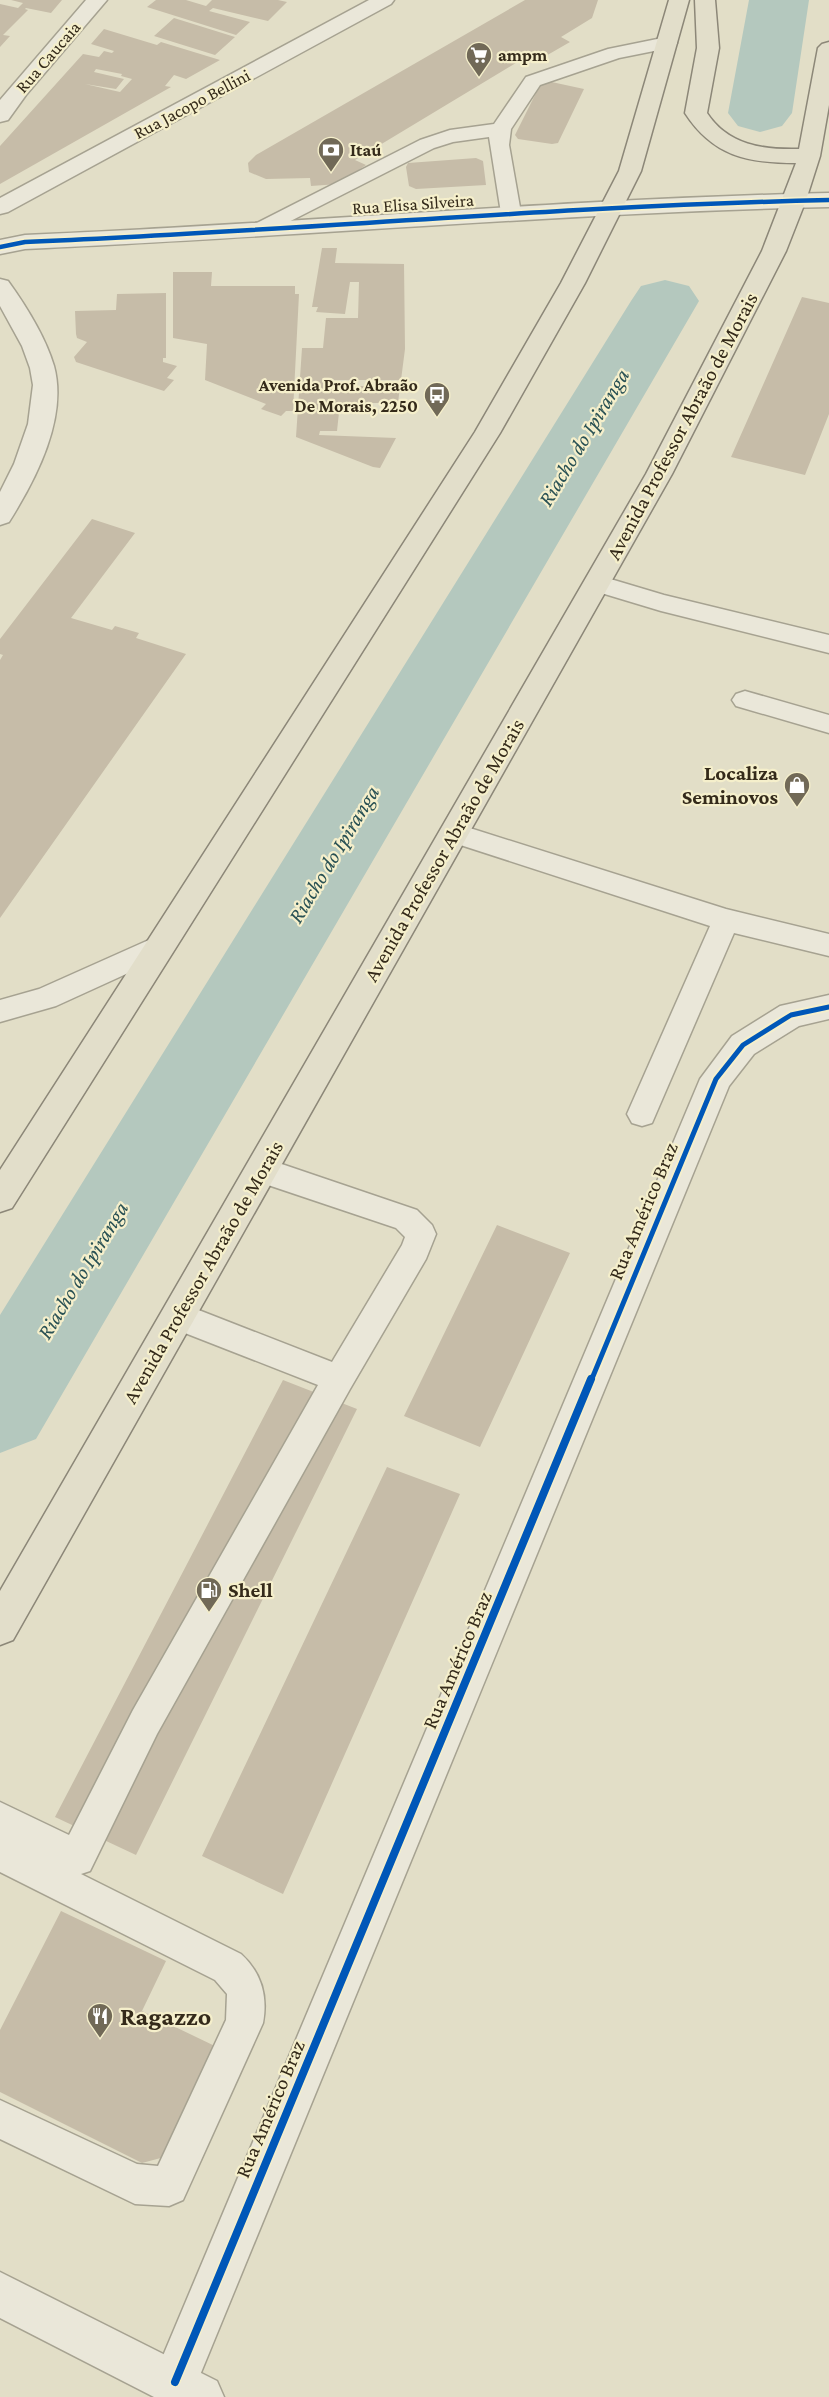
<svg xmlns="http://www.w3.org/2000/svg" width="829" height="2397" font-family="'Crimson Pro',serif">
<rect width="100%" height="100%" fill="#e2dec7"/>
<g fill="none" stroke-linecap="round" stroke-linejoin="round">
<path fill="#b4c8be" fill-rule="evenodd" d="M749 0H809L792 113 782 126 760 132 738 126 728 113Z
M665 280 689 286 699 301 36 1439 0 1453V1315L631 301 641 286Z"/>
</g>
<path fill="#c6bca8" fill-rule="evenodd" d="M11 0H62L51 13 26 8 25 9 28 10 3 35 10 36 0 47V4L18 8 23 3Z
M156 0H186L206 6 212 0H278L287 2 268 21 213 8 209 11 250 22 236 35 147 7Z
M525 0H598L592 18 561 37 570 42 544 57 534 52 355 160 366 165 338 184 311 186 310 178 266 179 249 172 248 163 256 155Z
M174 18 235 37 215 55 154 36Z
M104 29 157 45 161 42 220 60 186 79 174 75 165 86 171 87 0 184V146L83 54 99 57 104 51 112 53 114 51 91 44ZM96 69 122 74 121 76 132 79 120 92 85 84 116 89 124 79 94 72Z
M547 81 584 89 558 143 552 144 518 139 515 135 541 83Z
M476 158 483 161 486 185 416 189 409 186 406 167 408 163Z
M322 248H337L335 263 404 264 405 349 401 380H330V386H400L398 403H340L337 431H320L319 435 396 438 380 468 373 467 296 437 302 348H323L326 318H358L359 282H350L345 314 316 312 318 307H312Z
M173 272H212L211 286H295V294H299L293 411H286L281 416 261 409 266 404 205 380 207 344 173 338Z
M166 293V358H163V362L177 366 167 378 174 380 164 391 76 362 74 357 87 342 77 338 76 334 75 311 116 310 117 294Z
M802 297 829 303V414L805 475 731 457Z
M92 519 135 533 71 618 112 630 115 626 139 633 136 638 186 654 0 918V660L3 655 0 654V639Z
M497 1225 570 1253 480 1447 404 1416Z
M283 1380 357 1409 136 1855 55 1817Z
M387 1467 460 1494 283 1894 202 1856Z
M61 1911 166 1961 142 2011 219 2048 172 2155 142 2163 0 2092V2030Z"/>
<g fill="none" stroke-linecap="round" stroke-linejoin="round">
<g stroke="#a6a291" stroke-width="3">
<path id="service" d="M667 37 674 39 677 43 674 47 619 58 540 85 511 129 509 145 521 213 518 217 511 219 504 217 501 213 489 137 453 142 434 148 267 233 260 235 253 233 250 229 253 225 420 140 450 130 494 124 526 77 608 49Z
M597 575 664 595 829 635V653L661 611 588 589 585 583 588 577Z
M745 691 829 715V733L736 706 732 700 736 694Z
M454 823 726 909 829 934V956L734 933 652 1123 642 1126 632 1123 627 1114 710 926 445 840 441 833 445 826Z
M160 935 170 938 174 946 170 954 56 1006 0 1022V1000L39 989Z
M261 1157 417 1210 432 1225 436 1234 426 1259 350 1389 157 1734 90 1871 81 1874 241 1954C261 1972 268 1996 263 2023L183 2200 169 2206 135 2204 0 2139V2100L137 2164 158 2166 226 2020 227 1994 215 1980 0 1872V1802L69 1835 133 1710 318 1385 167 1326 162 1316 167 1306 178 1302 332 1362 402 1245 405 1237 396 1228 250 1179 246 1170 250 1161Z"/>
</g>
<g stroke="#a6a291" stroke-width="3">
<path id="minor" d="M86 0H107L26 95 8 120 0 122V100Z
M369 0H394L391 4 8 212 0 214V198Z
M829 995V1019L799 1026 754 1054 729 1086 191 2397H159L152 2382 700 1079 732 1036 780 1006Z"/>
</g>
<g stroke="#a6a291" stroke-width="3">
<path id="tertiary" d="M829 193V207C561 213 293 237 25 249L0 254V240L25 235C293 224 561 199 829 193Z
M0 279 8 281C26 306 45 336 54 366 68 418 36 479 9 522L0 525V492L14 464 28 424 33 385 30 368 22 346 0 306Z
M0 2272 217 2381 224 2397H154L0 2318Z"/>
</g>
<g stroke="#8c8778" stroke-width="3">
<path id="primary" d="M669 0H689L641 171 585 283 500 433 12 1208 0 1212V1170L475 432 561 283 619 171Z
M695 0H715L719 48 707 113C728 145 763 150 799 149L818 48 822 44 829 42V105L820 156 806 200 786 251 672 474 13 1640 0 1645V1591L646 474 762 251 796 163C747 163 713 156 685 113L697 48Z"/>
</g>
<use href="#service" fill="#eae7d9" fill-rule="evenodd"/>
<use href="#minor" fill="#eae7d9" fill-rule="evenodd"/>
<use href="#tertiary" fill="#eae7d9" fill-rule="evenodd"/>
<use href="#primary" fill="#e2deca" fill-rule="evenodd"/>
<g stroke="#f5efcb" stroke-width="8">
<path id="cycleway-far2" d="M0 247 25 242C293 231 561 206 829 200"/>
</g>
<g stroke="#f5efcb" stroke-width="9">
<path id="cycleway-far1" d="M591 1381 716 1079 743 1045 791 1015 829 1007"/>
</g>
<g stroke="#f5efcb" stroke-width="11">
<path id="cycleway" d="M175 2382 591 1379"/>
</g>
<use href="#cycleway-far2" stroke="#0057b8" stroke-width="4.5"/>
<use href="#cycleway-far1" stroke="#0057b8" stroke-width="5"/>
<use href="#cycleway" stroke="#0057b8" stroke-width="8"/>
</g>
<defs>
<g id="supermarket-pin" transform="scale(1.35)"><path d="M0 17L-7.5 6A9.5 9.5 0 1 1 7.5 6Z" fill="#716957" stroke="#f5efcb"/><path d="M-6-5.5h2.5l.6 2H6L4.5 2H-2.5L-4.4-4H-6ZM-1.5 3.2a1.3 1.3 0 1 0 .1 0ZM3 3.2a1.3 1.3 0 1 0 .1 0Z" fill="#fff"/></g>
<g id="bank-pin" transform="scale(1.35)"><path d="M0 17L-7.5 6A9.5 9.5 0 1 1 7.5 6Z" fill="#716957" stroke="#f5efcb"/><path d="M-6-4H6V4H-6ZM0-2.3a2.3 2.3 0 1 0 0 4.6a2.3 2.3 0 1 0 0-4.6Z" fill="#fff"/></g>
<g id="bus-pin" transform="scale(1.35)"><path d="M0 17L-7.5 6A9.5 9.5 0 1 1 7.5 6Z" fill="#716957" stroke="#f5efcb"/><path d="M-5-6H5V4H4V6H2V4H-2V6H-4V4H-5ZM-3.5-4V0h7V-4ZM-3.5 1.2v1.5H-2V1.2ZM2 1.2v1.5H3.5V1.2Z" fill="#fff"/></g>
<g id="shop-pin" transform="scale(1.35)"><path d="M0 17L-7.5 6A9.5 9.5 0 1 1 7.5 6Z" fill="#716957" stroke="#f5efcb"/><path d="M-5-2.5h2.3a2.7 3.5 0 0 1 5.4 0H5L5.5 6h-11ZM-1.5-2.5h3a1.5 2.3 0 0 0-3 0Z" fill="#fff"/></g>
<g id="fuel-pin" transform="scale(1.35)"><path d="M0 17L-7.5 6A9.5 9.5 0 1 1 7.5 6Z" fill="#716957" stroke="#f5efcb"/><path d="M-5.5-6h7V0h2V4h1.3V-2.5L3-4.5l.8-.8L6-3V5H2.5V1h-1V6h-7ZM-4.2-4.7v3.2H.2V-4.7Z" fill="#fff"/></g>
<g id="restaurant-pin" transform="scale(1.35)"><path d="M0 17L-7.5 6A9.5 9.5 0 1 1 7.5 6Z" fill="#716957" stroke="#f5efcb"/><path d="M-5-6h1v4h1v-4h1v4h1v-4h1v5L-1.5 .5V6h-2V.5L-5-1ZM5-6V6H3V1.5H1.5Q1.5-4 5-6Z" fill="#fff"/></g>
</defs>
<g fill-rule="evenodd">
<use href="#supermarket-pin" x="479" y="55"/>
<use href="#bank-pin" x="331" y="150"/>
<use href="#bus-pin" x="437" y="395"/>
<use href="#shop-pin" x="797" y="785"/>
<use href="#fuel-pin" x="209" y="1590"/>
<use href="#restaurant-pin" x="100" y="2016"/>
</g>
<g text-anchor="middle" stroke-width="4.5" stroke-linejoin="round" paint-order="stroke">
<g font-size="18" font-weight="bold" fill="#342a1a" stroke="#f5efcb" text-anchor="start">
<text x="498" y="61">ampm</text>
<text x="350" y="156">Itaú</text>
<text x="418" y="391" text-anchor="end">Avenida Prof. Abraão<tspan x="418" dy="21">De Morais, 2250</tspan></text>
</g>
<g font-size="18" fill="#342a1a" stroke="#f5efcb">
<text transform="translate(48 57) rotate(-49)" y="6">Rua Caucaia</text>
<text transform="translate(192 104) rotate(-28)" y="6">Rua Jacopo Bellini</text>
<text transform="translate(413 204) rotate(-4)" y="6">Rua Elisa Silveira</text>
</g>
<g font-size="21" fill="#342a1a" stroke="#f5efcb">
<text transform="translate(682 426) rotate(-62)" y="7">Avenida Professor Abraão de Morais</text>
<text transform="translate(444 850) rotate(-60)" y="7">Avenida Professor Abraão de Morais</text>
<text transform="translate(643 1211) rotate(-67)" y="7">Rua Américo Braz</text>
<text transform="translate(203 1272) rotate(-60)" y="7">Avenida Professor Abraão de Morais</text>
<text transform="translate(457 1660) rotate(-67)" y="7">Rua Américo Braz</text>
<text transform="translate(270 2109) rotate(-67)" y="7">Rua Américo Braz</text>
</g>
<g font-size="21" font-weight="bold" fill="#342a1a" stroke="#f5efcb" text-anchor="end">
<text x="778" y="780">Localiza<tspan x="778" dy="24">Seminovos</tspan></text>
<text x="228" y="1597" text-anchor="start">Shell</text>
</g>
<g font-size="22" font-style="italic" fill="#295154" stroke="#f5efcb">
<text transform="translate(583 437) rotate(-59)" y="8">Riacho do Ipiranga</text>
<text transform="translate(333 854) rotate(-59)" y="8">Riacho do Ipiranga</text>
<text transform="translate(82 1270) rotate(-59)" y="8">Riacho do Ipiranga</text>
</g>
<g font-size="26" font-weight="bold" fill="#342a1a" stroke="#f5efcb" text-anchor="start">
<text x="120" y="2025">Ragazzo</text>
</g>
</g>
</svg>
